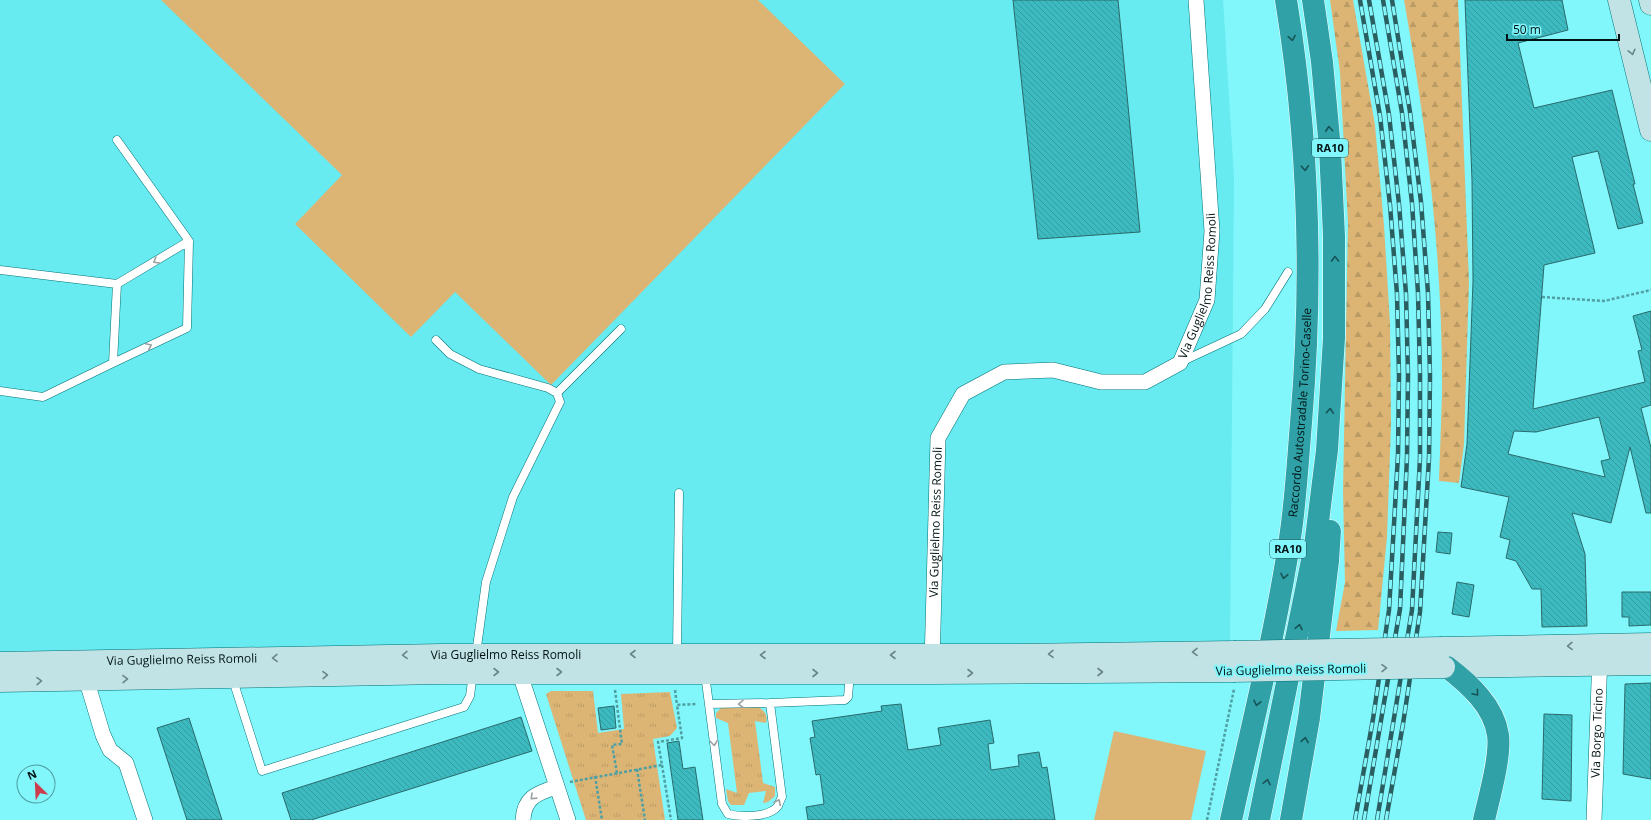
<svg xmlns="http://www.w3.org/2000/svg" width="1651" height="820" font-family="'Open Sans',sans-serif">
<defs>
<pattern id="forest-firs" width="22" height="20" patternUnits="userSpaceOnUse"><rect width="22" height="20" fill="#dcb575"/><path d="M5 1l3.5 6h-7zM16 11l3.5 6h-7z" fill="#bb9b64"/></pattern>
<pattern id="park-tufts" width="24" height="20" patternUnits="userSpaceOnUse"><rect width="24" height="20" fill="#dcb575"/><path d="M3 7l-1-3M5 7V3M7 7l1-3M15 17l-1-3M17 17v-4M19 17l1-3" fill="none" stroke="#bb9b64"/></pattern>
<pattern id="building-back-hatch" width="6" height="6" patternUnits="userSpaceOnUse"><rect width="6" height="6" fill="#3dbabf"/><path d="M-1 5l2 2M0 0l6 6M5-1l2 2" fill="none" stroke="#349fa3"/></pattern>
</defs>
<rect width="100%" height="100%" fill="#81f6fb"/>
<path fill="#67eaf0" d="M0 0H1223L1234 178 1230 642 0 653Z"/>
<path fill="#dcb575" d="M161 0H758L845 84 551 385 455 292 411 337 295 224 342 175Z
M1114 731 1206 751 1191 820H1094Z"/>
<path fill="url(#forest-firs)" d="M1330 0H1353L1375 125 1384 225 1390 323 1391 424 1387 537 1378 630 1336 631 1345 582 1343 491 1348 223 1340 72Z
M1404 0H1458L1469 282 1464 444 1459 483 1439 481C1440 452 1441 423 1442 394 1443 262 1427 129 1404 0Z"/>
<path fill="url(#park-tufts)" d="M551 691H593L598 733 624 729 621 694 670 692 677 728 670 736 653 739 665 820H586L546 694Z
M723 706 759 707C765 712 768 715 766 723L755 721 763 783 775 787V796L768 802 763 803 766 791 749 793 744 805H731L728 801 726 789 737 793 728 723 716 718V713Z"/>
<path fill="url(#building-back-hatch)" stroke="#2b6a6c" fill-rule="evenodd" d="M1013 0H1118L1140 232 1038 239Z
M1465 0H1562L1568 30 1518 43 1534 108 1612 90 1635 184H1633L1643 223 1618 229 1598 151 1572 157 1595 253 1544 265 1533 409 1645 382 1638 351 1642 350 1633 316 1651 311V405L1641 408 1651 448V513H1646L1630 447 1611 523 1572 513 1585 554 1587 626 1542 627 1541 589H1532L1516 561 1506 558 1510 540 1500 537 1509 497 1461 487 1467 444 1473 281 1472 180ZM1599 417 1610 459 1601 461 1605 477 1508 454 1514 431 1536 432Z
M1438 532 1452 533 1450 554 1436 552Z
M1457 582 1474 585 1469 617 1452 614Z
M1622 592H1651V625L1629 626V617H1622Z
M1651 683V779L1623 774 1625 684Z
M901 704 908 750 941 745 938 728 990 720 994 743 988 744 991 770 1019 766 1018 755 1039 752 1042 768 1047 767 1055 820H808L806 807 824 804 820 774 816 775 810 738 815 737 812 721 882 711 881 706Z
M614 706 616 728 601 730 598 708Z
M1544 714 1572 715 1571 801 1542 799Z
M521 717 532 751 311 820H291L282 793Z
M189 718 222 820H187L157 728Z
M679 741 683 769 695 767 703 820H678L667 743Z"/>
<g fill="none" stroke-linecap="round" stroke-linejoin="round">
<g stroke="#017376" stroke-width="9">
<path id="lane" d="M0 270 117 284 113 363 43 397 0 391
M117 284 189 241
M436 340 450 354 479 369 548 388 557 393 560 402 513 497 486 582 476 654
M1181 362 1241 334 1265 309 1288 272
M113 363 187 328 189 241 117 140
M557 393 621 329
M677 654 679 493
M705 674 722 804 728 814C740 817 769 818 778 806 779 804 780 800 782 797L770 703 709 704
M232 677 262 771 464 707 470 696 473 673
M770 703 845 700 848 697 850 673"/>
</g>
<g stroke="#017376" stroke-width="16">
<g id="street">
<path d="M517 665 568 820"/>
<path id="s1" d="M932 665 938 438 963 394 1004 372 1053 370 1101 382H1145L1180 363 1207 300 1212 231 1196 0"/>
<path d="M84 672 103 735 110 750 126 763 145 820"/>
<path d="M523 820C524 797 538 793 556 787"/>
<path id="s2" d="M1594 820 1600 655"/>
</g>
</g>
<g stroke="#017376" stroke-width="23">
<g id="secondary">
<path d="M1619 0 1651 130"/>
<path d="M1650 0 1651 4"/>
<path d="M1442 648 1651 644"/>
<path id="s3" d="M0 663 442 655H1017L1234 652"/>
<path d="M1444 667 1651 664"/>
<path d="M0 681 443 673H931L1233 671"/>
</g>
</g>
<g stroke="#fff" stroke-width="23">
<g id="highway">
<path d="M1447 667C1469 684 1494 706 1498 735 1501 756 1489 798 1484 820"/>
<path id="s4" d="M1231 820C1252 725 1277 627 1291 531 1296 495 1298 459 1301 423 1313 282 1309 140 1286 0"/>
<path d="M1259 820 1315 546 1327 450 1334 338V236L1330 149 1322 62 1313 0"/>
<path d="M1291 820 1309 718 1328 561 1330 531"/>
</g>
</g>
<path stroke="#50a0a3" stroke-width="2.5" stroke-dasharray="3 2" stroke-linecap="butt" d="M1542 297 1604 301 1651 290
M615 690 622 744 612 745 617 773
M675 690 677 705
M662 765 671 820
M637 769 645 820
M595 776 602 820
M570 782 662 765 658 742 682 738 677 705 697 704
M1207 820 1234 689"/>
<use href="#lane" stroke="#fff" stroke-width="8"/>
<use href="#street" stroke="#fff" stroke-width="15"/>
<use href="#secondary" stroke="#c1e3e5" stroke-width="22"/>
<use href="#highway" stroke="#30a2a7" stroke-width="22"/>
<g stroke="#2b5e60" stroke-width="4.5">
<path id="rail" d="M1355 820 1373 719 1389 610 1398 455 1399 375 1397 294 1390 205 1380 116 1360 0
M1364 820 1400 609 1407 457 1408 375 1406 294 1399 204 1389 115 1369 0
M1377 820 1412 610 1420 458V375L1418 293 1412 203 1402 113 1383 0
M1386 820 1403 724 1420 612 1429 458 1430 376 1428 293 1421 202 1410 112 1392 0"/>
</g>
<use href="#rail" stroke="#81f6fb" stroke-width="3" stroke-dasharray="9" stroke-linecap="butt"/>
<g stroke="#017376" stroke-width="23" stroke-linecap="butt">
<path id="secondary-bridge" d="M1234 652 1442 648
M1233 671 1444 667"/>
</g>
<use href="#secondary-bridge" stroke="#c1e3e5" stroke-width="22"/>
</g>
<defs><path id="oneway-chevron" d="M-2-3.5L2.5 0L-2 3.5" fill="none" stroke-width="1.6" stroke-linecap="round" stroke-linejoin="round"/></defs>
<g stroke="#165356">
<use href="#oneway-chevron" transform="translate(1292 38) rotate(81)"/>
<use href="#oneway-chevron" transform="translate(1329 129) rotate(-95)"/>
<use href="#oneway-chevron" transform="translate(1305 168) rotate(87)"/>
<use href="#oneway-chevron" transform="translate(1335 259) rotate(-91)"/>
<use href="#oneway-chevron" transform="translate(1330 411) rotate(-87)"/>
<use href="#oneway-chevron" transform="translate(1284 576) rotate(101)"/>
<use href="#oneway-chevron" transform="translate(1299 627) rotate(-79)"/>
<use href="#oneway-chevron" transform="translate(1476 693) rotate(50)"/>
<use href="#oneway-chevron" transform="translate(1257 703) rotate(102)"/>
<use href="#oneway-chevron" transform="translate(1305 740) rotate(-80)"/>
<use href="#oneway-chevron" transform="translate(1267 782) rotate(-78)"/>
</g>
<g stroke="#6a8586">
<use href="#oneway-chevron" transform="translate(1632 52) rotate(76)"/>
<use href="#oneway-chevron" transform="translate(1570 646) rotate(179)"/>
<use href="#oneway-chevron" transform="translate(1195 652) rotate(179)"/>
<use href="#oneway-chevron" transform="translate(633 654) rotate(-180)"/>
<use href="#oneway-chevron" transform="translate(1051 654) rotate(179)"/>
<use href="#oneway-chevron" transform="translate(405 655) rotate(179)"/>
<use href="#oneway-chevron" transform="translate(763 655) rotate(-180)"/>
<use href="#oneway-chevron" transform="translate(893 655) rotate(180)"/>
<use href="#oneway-chevron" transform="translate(275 658) rotate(179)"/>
<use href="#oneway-chevron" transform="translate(1384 668) rotate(-1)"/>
<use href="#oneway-chevron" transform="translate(496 672)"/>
<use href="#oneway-chevron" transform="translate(559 672)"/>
<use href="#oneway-chevron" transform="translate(1100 672)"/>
<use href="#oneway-chevron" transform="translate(815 673)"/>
<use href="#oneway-chevron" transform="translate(970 673)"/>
<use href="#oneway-chevron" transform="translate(325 675) rotate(-1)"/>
<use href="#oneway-chevron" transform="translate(125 679) rotate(-1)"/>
<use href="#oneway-chevron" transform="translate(39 681) rotate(-1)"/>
</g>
<g stroke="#99a0a1">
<use href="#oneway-chevron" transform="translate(156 261) rotate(149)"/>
<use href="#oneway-chevron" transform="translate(149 346) rotate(-25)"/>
<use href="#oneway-chevron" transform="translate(741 704) rotate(179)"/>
<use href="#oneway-chevron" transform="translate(714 743) rotate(83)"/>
<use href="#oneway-chevron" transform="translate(533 797) rotate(136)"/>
<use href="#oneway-chevron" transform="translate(778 802) rotate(-64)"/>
</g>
<g text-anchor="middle" stroke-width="4" stroke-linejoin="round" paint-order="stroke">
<g fill="#81f6fb" stroke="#275659" stroke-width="1">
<rect x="1312" y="139" width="36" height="18" rx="3"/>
<rect x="1270" y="540" width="36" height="18" rx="3"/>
</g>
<g font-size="11" font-weight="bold" fill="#001213">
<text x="1330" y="152">RA10</text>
<text x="1288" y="553">RA10</text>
</g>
<g font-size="12" fill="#001213" stroke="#81f6fb">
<text dy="4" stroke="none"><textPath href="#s1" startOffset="587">Via Guglielmo Reiss Romoli</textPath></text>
<text dy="4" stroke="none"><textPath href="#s4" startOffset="414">Raccordo Autostradale Torino-Caselle</textPath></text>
<text dy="4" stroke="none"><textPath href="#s1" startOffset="143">Via Guglielmo Reiss Romoli</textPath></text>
<text dy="4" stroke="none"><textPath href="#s3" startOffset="506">Via Guglielmo Reiss Romoli</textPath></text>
<text dy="4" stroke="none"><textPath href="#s3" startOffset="182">Via Guglielmo Reiss Romoli</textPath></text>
<text transform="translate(1291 670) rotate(-1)" y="4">Via Guglielmo Reiss Romoli</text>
<text dy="4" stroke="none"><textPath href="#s2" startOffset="87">Via Borgo Ticino</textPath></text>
</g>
</g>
<g transform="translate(36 784) rotate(336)"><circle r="19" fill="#81f6fb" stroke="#4d9b9e"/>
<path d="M0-3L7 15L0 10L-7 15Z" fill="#cd3c4c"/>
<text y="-6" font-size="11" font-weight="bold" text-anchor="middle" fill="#001213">N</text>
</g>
<path d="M1507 34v6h112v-6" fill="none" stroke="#001213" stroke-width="2"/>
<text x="1513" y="34" font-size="12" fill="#001213" stroke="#81f6fb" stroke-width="3" paint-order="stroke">50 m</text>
</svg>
